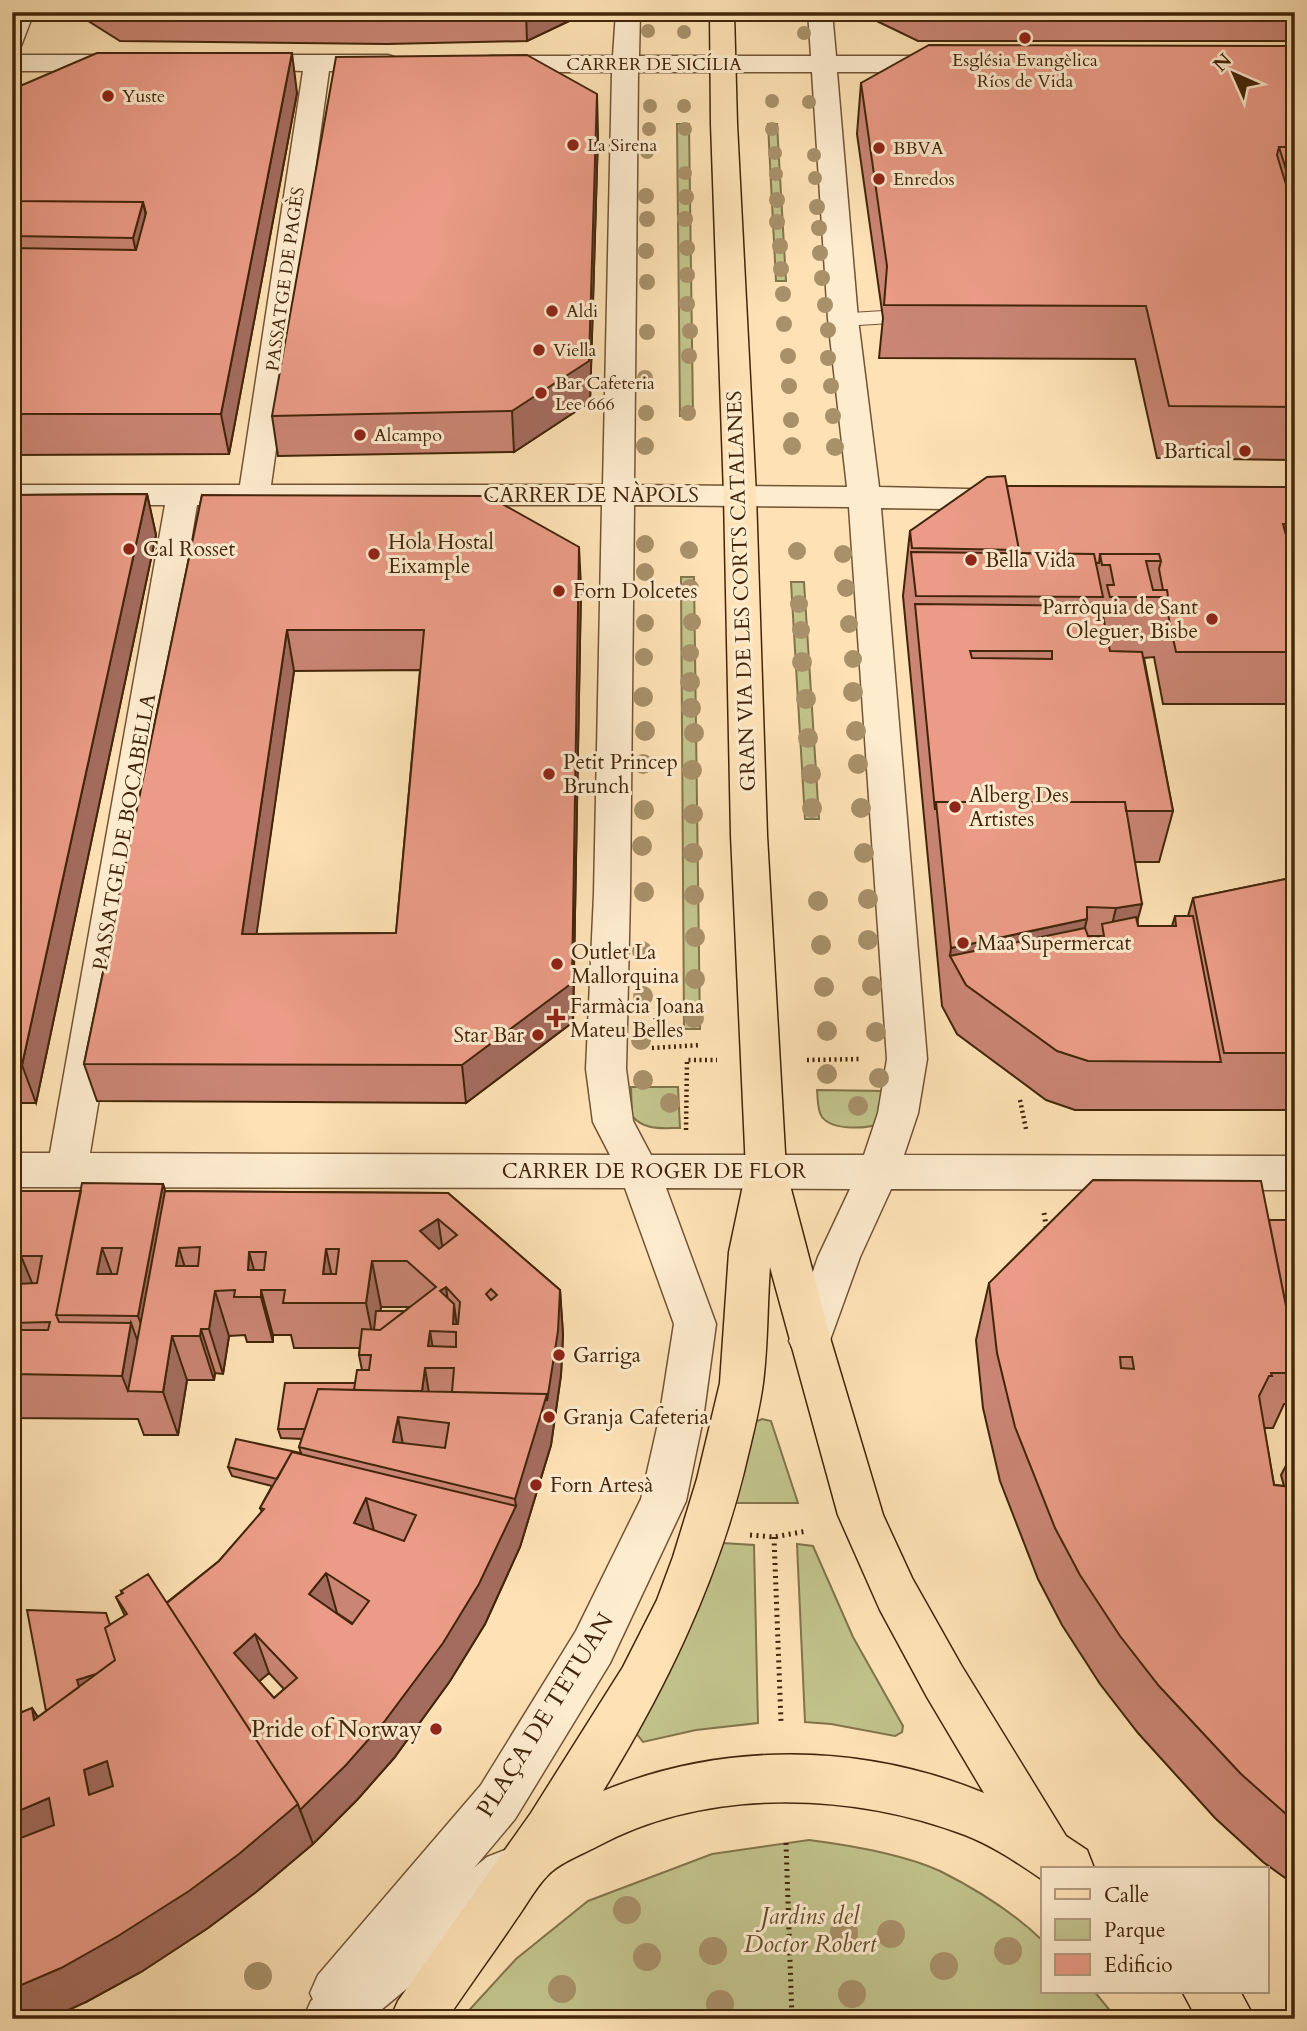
<svg xmlns="http://www.w3.org/2000/svg" width="1307" height="2031" font-family="Cardo,serif">
<rect width="100%" height="100%" fill="#fee2b5"/>
<filter id="stains"><feTurbulence type="fractalNoise" baseFrequency=".00286" numOctaves="4"/><feColorMatrix values="0 0 0 0 .2 0 0 0 0 .09 0 0 0 0 .02 0 0 0 .5 -.17"/></filter>
<radialGradient id="worn" r=".72"><stop offset=".6" stop-color="#630" stop-opacity="0"/><stop offset="1" stop-color="#630" stop-opacity=".3"/></radialGradient>
<path fill="#c2c38c" stroke="#82744a" stroke-width="2" d="M677 124H689L693 416H680Z
M768 124H777L786 281H776Z
M681 577H694L700 1029H684Z
M791 582H804L819 819H805Z
M631 1087H678L680 1128C662 1128 645 1131 632 1116Z
M817 1090 886 1091 881 1123C867 1129 833 1131 822 1117 817 1110 818 1099 817 1090Z
M762 1419 771 1421 798 1503H733L754 1422Z
M722 1543 754 1545 758 1723 696 1730 643 1742 636 1733C669 1671 702 1611 722 1543Z
M797 1544 813 1546 853 1637 903 1726 902 1732 895 1736 831 1724 805 1722Z
M809 1840C848 1845 905 1855 940 1871 976 1889 1014 1913 1043 1941V1991H1094L1117 2019H461L516 1959 588 1901 712 1854Z"/>
<g fill="none" stroke-linecap="round" stroke-linejoin="round">
<g stroke="#715434" stroke-width="2">
<path id="service" d="M883 311 891 313 894 318 891 323 843 326 835 324 832 319 835 314Z"/>
</g>
<g stroke="#715434" stroke-width="3">
<path id="minor" d="M12 12H34L21 46 12 49Z
M616 12H640L639 56H811L808 12H832L836 56H945L954 59 958 64 954 69 945 72H837L858 319 879 487 1009 490 1020 493 1025 500 1020 507 1009 510 881 508 927 1059 918 1113 904 1155 1295 1156V1190L891 1189 860 1257 825 1354 810 1360 795 1354 789 1341 818 1257 850 1189 666 1188 716 1324 703 1419 686 1501 610 1663 515 1819 354 2011 336 2019 318 2011 310 1993 318 1975 481 1785 576 1631 641 1499 659 1419 674 1324 625 1188 12 1187V1153H50L165 505H12V485H240L303 71 233 68 229 63 233 58 242 55H388L397 58 401 63 397 68 388 71H329L271 485H603L612 72H490L481 69 477 64 481 59 490 56H613ZM638 72H812L828 319 847 487 634 485ZM197 505H602L594 894 586 1069 593 1122 610 1155 90 1153ZM634 505 849 507 887 1059 878 1113 864 1155H651L633 1121 626 1069 630 894Z
M12 55H126L135 58 139 63 135 68 126 71H12Z"/>
</g>
<g stroke="#715434" stroke-width="3">
<path id="tertiary" d="M505 1850 523 1857 530 1875 523 1893 370 2019H303L311 2001 487 1857Z"/>
</g>
<g stroke="#422509" stroke-width="3">
<path id="primary" d="M710 12H734L737 124 756 495 767 835 786 1170 831 1341 883 1515 912 1578 961 1665 1066 1836 1087 1850 1094 1868H1043V1880C1018 1863 993 1846 965 1835 851 1792 707 1787 598 1846 583 1854 559 1863 548 1875 536 1887 527 1904 517 1918 494 1952 470 1985 447 2019H390L398 2001 531 1813 623 1667 657 1600 673 1557 697 1479 720 1383 729 1252 746 1171 731 835 724 495 711 124ZM770 1267 838 1515 880 1610 927 1697 984 1793C863 1743 724 1741 603 1791 665 1690 715 1587 744 1472 751 1442 759 1413 763 1383 768 1345 767 1305 770 1267Z
M1182 1991H1240L1255 2019H1197Z"/>
</g>
<path stroke="#422509" stroke-width="4.5" stroke-dasharray="2 3.5" stroke-linecap="butt" d="M652 1048 701 1045
M807 1060 861 1059
M1020 1100 1026 1129
M686 1130 687 1060H717"/>
<path stroke="#422509" stroke-width="5" stroke-dasharray="2 4.5" stroke-linecap="butt" d="M1044 1213 1047 1232
M750 1535 774 1537 807 1531
M774 1537 781 1722
M786 1843 792 2019"/>
<use href="#service" fill="#feeccf" fill-rule="evenodd"/>
<use href="#minor" fill="#feeccf" fill-rule="evenodd"/>
<use href="#tertiary" fill="#feeccf" fill-rule="evenodd"/>
<use href="#primary" fill="#fee2b5" fill-rule="evenodd"/>
</g>
<g fill="#a89069">
<circle cx="648" cy="31" r="7"/>
<circle cx="684" cy="32" r="7"/>
<circle cx="804" cy="33" r="7"/>
<circle cx="772" cy="101" r="7"/>
<circle cx="809" cy="102" r="7"/>
<circle cx="650" cy="106" r="7"/>
<circle cx="684" cy="106" r="7"/>
<circle cx="649" cy="129" r="7"/>
<circle cx="685" cy="129" r="7"/>
<circle cx="772" cy="129" r="7"/>
<circle cx="647" cy="152" r="7"/>
<circle cx="775" cy="153" r="7"/>
<circle cx="814" cy="155" r="7"/>
<circle cx="685" cy="173" r="7"/>
<circle cx="776" cy="174" r="7"/>
<circle cx="815" cy="178" r="7"/>
<circle cx="646" cy="196" r="8"/>
<circle cx="686" cy="197" r="8"/>
<circle cx="777" cy="200" r="8"/>
<circle cx="817" cy="207" r="8"/>
<circle cx="647" cy="219" r="8"/>
<circle cx="685" cy="219" r="8"/>
<circle cx="777" cy="222" r="8"/>
<circle cx="819" cy="228" r="8"/>
<circle cx="780" cy="246" r="8"/>
<circle cx="687" cy="248" r="8"/>
<circle cx="646" cy="251" r="8"/>
<circle cx="820" cy="253" r="8"/>
<circle cx="781" cy="269" r="8"/>
<circle cx="687" cy="275" r="8"/>
<circle cx="822" cy="278" r="8"/>
<circle cx="647" cy="282" r="8"/>
<circle cx="783" cy="294" r="8"/>
<circle cx="687" cy="304" r="8"/>
<circle cx="825" cy="305" r="8"/>
<circle cx="784" cy="324" r="8"/>
<circle cx="828" cy="330" r="8"/>
<circle cx="690" cy="331" r="8"/>
<circle cx="647" cy="332" r="8"/>
<circle cx="689" cy="356" r="8"/>
<circle cx="788" cy="356" r="8"/>
<circle cx="828" cy="358" r="8"/>
<circle cx="645" cy="378" r="8"/>
<circle cx="789" cy="386" r="8"/>
<circle cx="831" cy="386" r="8"/>
<circle cx="646" cy="413" r="8"/>
<circle cx="688" cy="413" r="8"/>
<circle cx="833" cy="416" r="8"/>
<circle cx="791" cy="420" r="8"/>
<circle cx="645" cy="446" r="9"/>
<circle cx="792" cy="446" r="9"/>
<circle cx="835" cy="447" r="9"/>
<circle cx="645" cy="544" r="9"/>
<circle cx="689" cy="550" r="9"/>
<circle cx="797" cy="551" r="9"/>
<circle cx="843" cy="554" r="9"/>
<circle cx="645" cy="572" r="9"/>
<circle cx="690" cy="588" r="9"/>
<circle cx="846" cy="588" r="9"/>
<circle cx="799" cy="604" r="9"/>
<circle cx="692" cy="622" r="9"/>
<circle cx="645" cy="623" r="9"/>
<circle cx="849" cy="624" r="9"/>
<circle cx="801" cy="630" r="9"/>
<circle cx="690" cy="653" r="9"/>
<circle cx="644" cy="657" r="9"/>
<circle cx="853" cy="659" r="9"/>
<circle cx="802" cy="662" r="10"/>
<circle cx="690" cy="682" r="10"/>
<circle cx="853" cy="692" r="10"/>
<circle cx="643" cy="697" r="10"/>
<circle cx="806" cy="699" r="10"/>
<circle cx="691" cy="708" r="10"/>
<circle cx="645" cy="731" r="10"/>
<circle cx="856" cy="731" r="10"/>
<circle cx="694" cy="733" r="10"/>
<circle cx="808" cy="738" r="10"/>
<circle cx="643" cy="764" r="10"/>
<circle cx="858" cy="764" r="10"/>
<circle cx="692" cy="770" r="10"/>
<circle cx="811" cy="774" r="10"/>
<circle cx="812" cy="808" r="10"/>
<circle cx="861" cy="808" r="10"/>
<circle cx="644" cy="810" r="10"/>
<circle cx="693" cy="814" r="10"/>
<circle cx="642" cy="846" r="10"/>
<circle cx="693" cy="853" r="10"/>
<circle cx="864" cy="853" r="10"/>
<circle cx="644" cy="892" r="10"/>
<circle cx="694" cy="895" r="10"/>
<circle cx="868" cy="899" r="10"/>
<circle cx="818" cy="901" r="10"/>
<circle cx="695" cy="937" r="10"/>
<circle cx="868" cy="940" r="10"/>
<circle cx="821" cy="945" r="10"/>
<circle cx="642" cy="951" r="10"/>
<circle cx="695" cy="979" r="10"/>
<circle cx="872" cy="986" r="10"/>
<circle cx="824" cy="987" r="10"/>
<circle cx="643" cy="996" r="10"/>
<circle cx="694" cy="1018" r="10"/>
<circle cx="827" cy="1031" r="10"/>
<circle cx="876" cy="1032" r="10"/>
<circle cx="641" cy="1040" r="10"/>
<circle cx="827" cy="1074" r="10"/>
<circle cx="879" cy="1078" r="10"/>
<circle cx="643" cy="1080" r="10"/>
<circle cx="670" cy="1103" r="10"/>
<circle cx="858" cy="1106" r="10"/>
<circle cx="627" cy="1910" r="14"/>
<circle cx="844" cy="1933" r="14"/>
<circle cx="891" cy="1934" r="14"/>
<circle cx="713" cy="1951" r="14"/>
<circle cx="1008" cy="1951" r="14"/>
<circle cx="647" cy="1957" r="14"/>
<circle cx="944" cy="1966" r="14"/>
<circle cx="258" cy="1976" r="14"/>
<circle cx="562" cy="1989" r="14"/>
<circle cx="852" cy="1994" r="14"/>
<circle cx="720" cy="2004" r="14"/>
</g>
<path fill="#ca8574" stroke="#422509" stroke-width="2" fill-rule="evenodd" d="M74 12H588L527 41 387 44 120 41Z
M858 12H1295V41H918Z
M1295 46V460L1157 458 1135 359 879 358 883 318 857 134 861 83Z
M12 90 297 93 229 454 12 455Z
M598 134 590 402 514 452 278 456 272 416Z
M1007 486 1295 487V704H1163L1154 657 1144 658 1173 811 1159 862H1135L1138 926H1172L1175 916H1188L1193 898 1295 877V1110H1075L1046 1100 957 1034 942 1006 903 596 910 531Z
M147 494 156 535 36 1103H12V495Z
M202 495 581 587 573 1022 466 1103 97 1101 84 1064ZM420 670 396 933 256 934 294 671Z
M163 1184 165 1191 448 1193 560 1290 563 1335 561 1375 551 1445 520 1547 485 1624 450 1681 394 1758 357 1800 313 1844 256 1892 208 1928 141 1972 86 2002 32 1708 38 1717 46 1711 111 1624 125 1616 116 1597 122 1594 121 1591 166 1603 219 1561 262 1512 260 1508 272 1486 232 1476 228 1467 301 1453 299 1447 302 1439 281 1438 278 1429 355 1383 362 1370 359 1355 360 1348H294L291 1335H273V1342H247L245 1335 229 1336 223 1374 215 1373 214 1380H187L178 1435H144L138 1419 12 1418V1191H81ZM381 1307H410L405 1311H380ZM337 1613 352 1623V1624ZM269 1673 284 1689 274 1698 259 1681Z
M1269 1220H1295V1404H1284L1273 1428H1264L1274 1485 1284 1486 1281 1475 1295 1448V1885L1263 1862 1215 1818 1138 1733 1100 1684 1062 1625 1038 1579 1000 1481 983 1408 976 1340 989 1283Z"/>
<path fill="#a46c5e" stroke="#422509" stroke-width="2" d="M526 12H588L527 41Z
M292 53 297 93 229 454 221 414Z
M597 94 598 134 590 402 514 452 512 411Z
M143 202 154 254 144 290 133 238Z
M147 494 156 535 36 1103 22 1065Z
M579 547 581 587 573 1022 466 1103 462 1065Z
M287 630 294 671 251 973 242 934Z
M1142 904 1126 962 1102 967 1116 908Z
M1087 919 1073 978 950 956 951 948Z
M163 1184 180 1238 157 1368 138 1316Z
M438 1219 445 1265 420 1231Z
M102 1248 122 1301 97 1274Z
M179 1248 193 1294 176 1266Z
M326 1249 336 1295 323 1274Z
M249 1252 261 1295V1290L273 1335V1342L261 1297 248 1270Z
M21 1256 40 1302 16 1284Z
M372 1261 381 1307 375 1348 366 1303Z
M446 1287 452 1332 440 1291Z
M560 1290 563 1335 561 1375 551 1445 520 1547 485 1624 450 1681 394 1758 357 1800 313 1844 300 1810 516 1506 515 1499Z
M215 1291 229 1336 223 1374 209 1329Z
M454 1304 460 1349 456 1332 453 1324Z
M131 1323 147 1367 128 1391 122 1376Z
M201 1329 215 1373 214 1380 200 1336Z
M430 1331 436 1368 428 1346Z
M172 1336 187 1380 178 1435 163 1392Z
M425 1368 432 1412 421 1399Z
M398 1417 407 1467 393 1442Z
M366 1498 376 1539 354 1523Z
M326 1573 337 1613 320 1634 309 1594Z
M255 1634 269 1673 248 1691 234 1653Z
M95 1674 56 1744 77 1680Z
M32 1708 57 1750 34 1720Z
M107 1761 129 1802 89 1795 84 1770Z
M49 1798 74 1838H21L16 1812Z
M298 1804 313 1844 256 1892 208 1928 141 1972 86 2002 49 2019H12V1989Z"/>
<path fill="#eb9b87" stroke="#422509" stroke-width="2" fill-rule="evenodd" d="M929 45 1295 46V147H1279L1277 155 1295 214V407L1169 406 1146 306 884 305 887 266 861 83Z
M97 53H292L221 414H12V248L136 250 146 213 143 202 12 201 13 89Z
M527 55 597 94 589 361 512 411 272 416 336 57Z
M1279 147H1295V198Z
M12 201 143 202 133 238 12 236Z
M1005 476 1019 550 912 548 910 531 987 477Z
M1007 486 1295 487V524H1283L1293 561H1295V652H1176L1166 605 1168 597 1167 590H1163L1159 569 1161 561 1159 554H1100L1099 563H1096L1094 554 1018 553 1019 550Z
M147 494 22 1065 12 1066V495Z
M202 495 488 496 579 547 572 983 462 1065 84 1064ZM287 630H424L396 933 242 934Z
M911 552 1094 554 1103 597 916 596Z
M1100 554H1159L1161 561H1146L1153 590H1167L1168 597H1110L1107 585H1114L1110 565H1102Z
M915 604 1101 606 1110 651 1142 652 1173 811H1126L1125 802H936L935 810ZM970 651H1052V659L972 658Z
M936 802H1125L1142 904 1116 908 1087 907V919L951 948Z
M1295 877V1053H1224L1193 898Z
M1175 916H1193L1221 1062 1088 1061 1057 1051 966 985 950 956 1085 928 1088 936H1104L1102 924 1136 917 1138 926H1176Z
M1093 1180 1261 1181 1295 1351V1373H1271L1272 1376H1269L1259 1396 1274 1485 1292 1487 1295 1500V1822L1241 1774 1159 1686 1120 1636 1080 1575 1055 1528 1015 1427 997 1353 989 1283ZM1120 1357H1132L1134 1369 1121 1368Z
M82 1183 163 1184 138 1316 56 1315ZM102 1248H122L117 1274H97Z
M12 1191H81L56 1315 59 1322 131 1323 122 1376 12 1374V1330H48L50 1322 12 1323ZM21 1256H42L37 1283 16 1284Z
M165 1191 448 1193 560 1290 558 1331 547 1401V1394L452 1392 454 1368H425L422 1391 354 1390 357 1370H369L371 1355H359L362 1329 380 1330 436 1287 407 1261H372L366 1303H283L285 1290H261V1297H234L235 1290 215 1291 209 1329H201L200 1336H172L163 1392 128 1391ZM438 1219 457 1235 439 1249 420 1231ZM200 1247 198 1266H176L179 1248ZM326 1249H339L336 1274H323ZM249 1252H266L264 1270H248ZM446 1287 460 1302 458 1324H453L454 1304 440 1291ZM491 1289 497 1295 491 1300 486 1294ZM430 1331 456 1332V1347L428 1346Z
M1269 1220H1295V1351Z
M376 1311H405L380 1330H374Z
M285 1383H355L354 1390 318 1389 305 1429H278Z
M318 1389 547 1394 515 1499 299 1447ZM398 1417 449 1423 445 1448 393 1442Z
M236 1439 301 1453V1454L292 1452 277 1479 228 1467Z
M292 1452 516 1506 479 1584 443 1643 384 1722 346 1765 300 1810 298 1804 167 1603 219 1561 264 1509 260 1508ZM366 1498 416 1515 404 1541 354 1523ZM326 1573 369 1601 352 1624 309 1594ZM255 1634 297 1678 274 1698 234 1653Z
M148 1574 298 1804 239 1854 189 1891 118 1936 61 1968 12 1989V1716L32 1708 34 1720 115 1660 105 1628 127 1614 116 1597 123 1593 121 1591ZM107 1761 113 1786 89 1795 84 1770ZM49 1798 54 1825 21 1838 16 1812Z
M27 1610 106 1613 110 1625 105 1628 115 1660 96 1674 77 1680 79 1687 46 1711Z"/>
<g fill="#8f2418" stroke="#feeccf" stroke-width="2.5">
<circle cx="1025" cy="38" r="7"/>
<circle cx="108" cy="96" r="7"/>
<circle cx="573" cy="145" r="7"/>
<circle cx="879" cy="148" r="7"/>
<circle cx="879" cy="179" r="7"/>
<circle cx="552" cy="311" r="7"/>
<circle cx="539" cy="350" r="7"/>
<circle cx="541" cy="393" r="7"/>
<circle cx="360" cy="435" r="7"/>
<circle cx="1245" cy="451" r="7"/>
<circle cx="129" cy="549" r="7"/>
<circle cx="374" cy="554" r="7"/>
<circle cx="971" cy="560" r="7"/>
<circle cx="559" cy="591" r="7"/>
<circle cx="1212" cy="619" r="7"/>
<circle cx="549" cy="774" r="7"/>
<circle cx="955" cy="807" r="7"/>
<circle cx="963" cy="943" r="7"/>
<circle cx="557" cy="964" r="7"/>
<path d="M552.5 1007.5h7v7h7v7h-7v7h-7v-7h-7v-7h7z"/>
<circle cx="538" cy="1035" r="7"/>
<circle cx="559" cy="1355" r="7"/>
<circle cx="549" cy="1417" r="7"/>
<circle cx="536" cy="1485" r="7"/>
<circle cx="436" cy="1729" r="7"/>
</g>
<g text-anchor="middle" stroke-width="6" stroke-linejoin="round" paint-order="stroke">
<g font-size="18" fill="#422509" stroke="#feeccf" text-anchor="start">
<text x="1025" y="66" text-anchor="middle">Església Evangèlica<tspan x="1025" dy="21">Ríos de Vida</tspan></text>
<text x="122" y="102">Yuste</text>
<text x="587" y="151">La Sirena</text>
<text x="893" y="154">BBVA</text>
<text x="893" y="185">Enredos</text>
<text x="566" y="317">Aldi</text>
<text x="553" y="356">Viella</text>
<text x="555" y="389">Bar Cafeteria<tspan x="555" dy="21">Lee 666</tspan></text>
<text x="374" y="441">Alcampo</text>
</g>
<g font-size="18" fill="#422509" stroke="#feeccf">
<text x="654" y="70">CARRER DE SICÍLIA</text>
<text transform="translate(285 279) rotate(-82)" y="6">PASSATGE DE PAGÈS</text>
</g>
<g font-size="21" fill="#422509" stroke="#feeccf" text-anchor="start">
<text x="1231" y="458" text-anchor="end">Bartical</text>
<text x="388" y="549">Hola Hostal<tspan x="388" dy="24">Eixample</tspan></text>
<text x="143" y="556">Cal Rosset</text>
<text x="985" y="567">Bella Vida</text>
<text x="573" y="598">Forn Dolcetes</text>
<text x="1198" y="614" text-anchor="end">Parròquia de Sant<tspan x="1198" dy="24">Oleguer, Bisbe</tspan></text>
<text x="563" y="769">Petit Princep<tspan x="563" dy="24">Brunch</tspan></text>
<text x="969" y="802">Alberg Des<tspan x="969" dy="24">Artistes</tspan></text>
<text x="977" y="950">Maa Supermercat</text>
<text x="571" y="959">Outlet La<tspan x="571" dy="24">Mallorquina</tspan></text>
<text x="570" y="1013">Farmàcia Joana<tspan x="570" dy="24">Mateu Belles</tspan></text>
<text x="524" y="1042" text-anchor="end">Star Bar</text>
<text x="573" y="1362">Garriga</text>
<text x="563" y="1424">Granja Cafeteria</text>
<text x="550" y="1492">Forn Artesà</text>
</g>
<g font-size="21" fill="#422509" stroke="#feeccf">
<text x="591" y="502">CARRER DE NÀPOLS</text>
<text transform="translate(741 591) rotate(-92)" y="7">GRAN VIA DE LES CORTS CATALANES</text>
<text transform="translate(124 832) rotate(-80)" y="7">PASSATGE DE BOCABELLA</text>
<text x="654" y="1178">CARRER DE ROGER DE FLOR</text>
</g>
<g font-size="24" fill="#422509" stroke="#feeccf">
<text transform="translate(545 1715) rotate(-58)" y="8">PLAÇA DE TETUAN</text>
</g>
<g font-size="24" fill="#422509" stroke="#feeccf" text-anchor="end">
<text x="422" y="1737">Pride of Norway</text>
</g>
<g font-size="24" font-style="italic" fill="#624c2a" stroke="#feeccf">
<text x="810" y="1924">Jardins del<tspan x="810" dy="28">Doctor Robert</tspan></text>
</g>
</g>
<rect width="1307" height="2031" fill="none" stroke="#fee2b5" stroke-width="42"/>
<rect x="14" y="14" width="1279" height="2003" fill="none" stroke="#422509" stroke-width="3.5"/>
<rect x="21" y="21" width="1265" height="1989" fill="none" stroke="#422509" stroke-width="2"/>
<rect x="1041" y="1867" width="228" height="126" fill="#feeccf" stroke="#b39c80" stroke-width="2"/>
<rect x="1055" y="1889" width="35" height="10" fill="#fee2b5" stroke="#b39c80" stroke-width="2"/>
<text x="1104" y="1902" font-size="21" fill="#422509">Calle</text>
<rect x="1055" y="1919" width="35" height="21" fill="#c2c38c" stroke="#b39c80" stroke-width="2"/>
<text x="1104" y="1937" font-size="21" fill="#422509">Parque</text>
<rect x="1055" y="1954" width="35" height="21" fill="#eb9b87" stroke="#b39c80" stroke-width="2"/>
<text x="1104" y="1972" font-size="21" fill="#422509">Edificio</text>
<g transform="translate(1234 74) rotate(315)" stroke="#feeccf" stroke-width="5" paint-order="stroke">
<path d="M0-5L12 26L0 18L-12 26Z" fill="#422509"/>
<text y="-10" font-size="19" font-weight="bold" text-anchor="middle" fill="#422509">N</text>
</g>
<rect width="100%" height="100%" filter="url(#stains)"/>
<rect width="100%" height="100%" fill="url(#worn)"/>
</svg>
